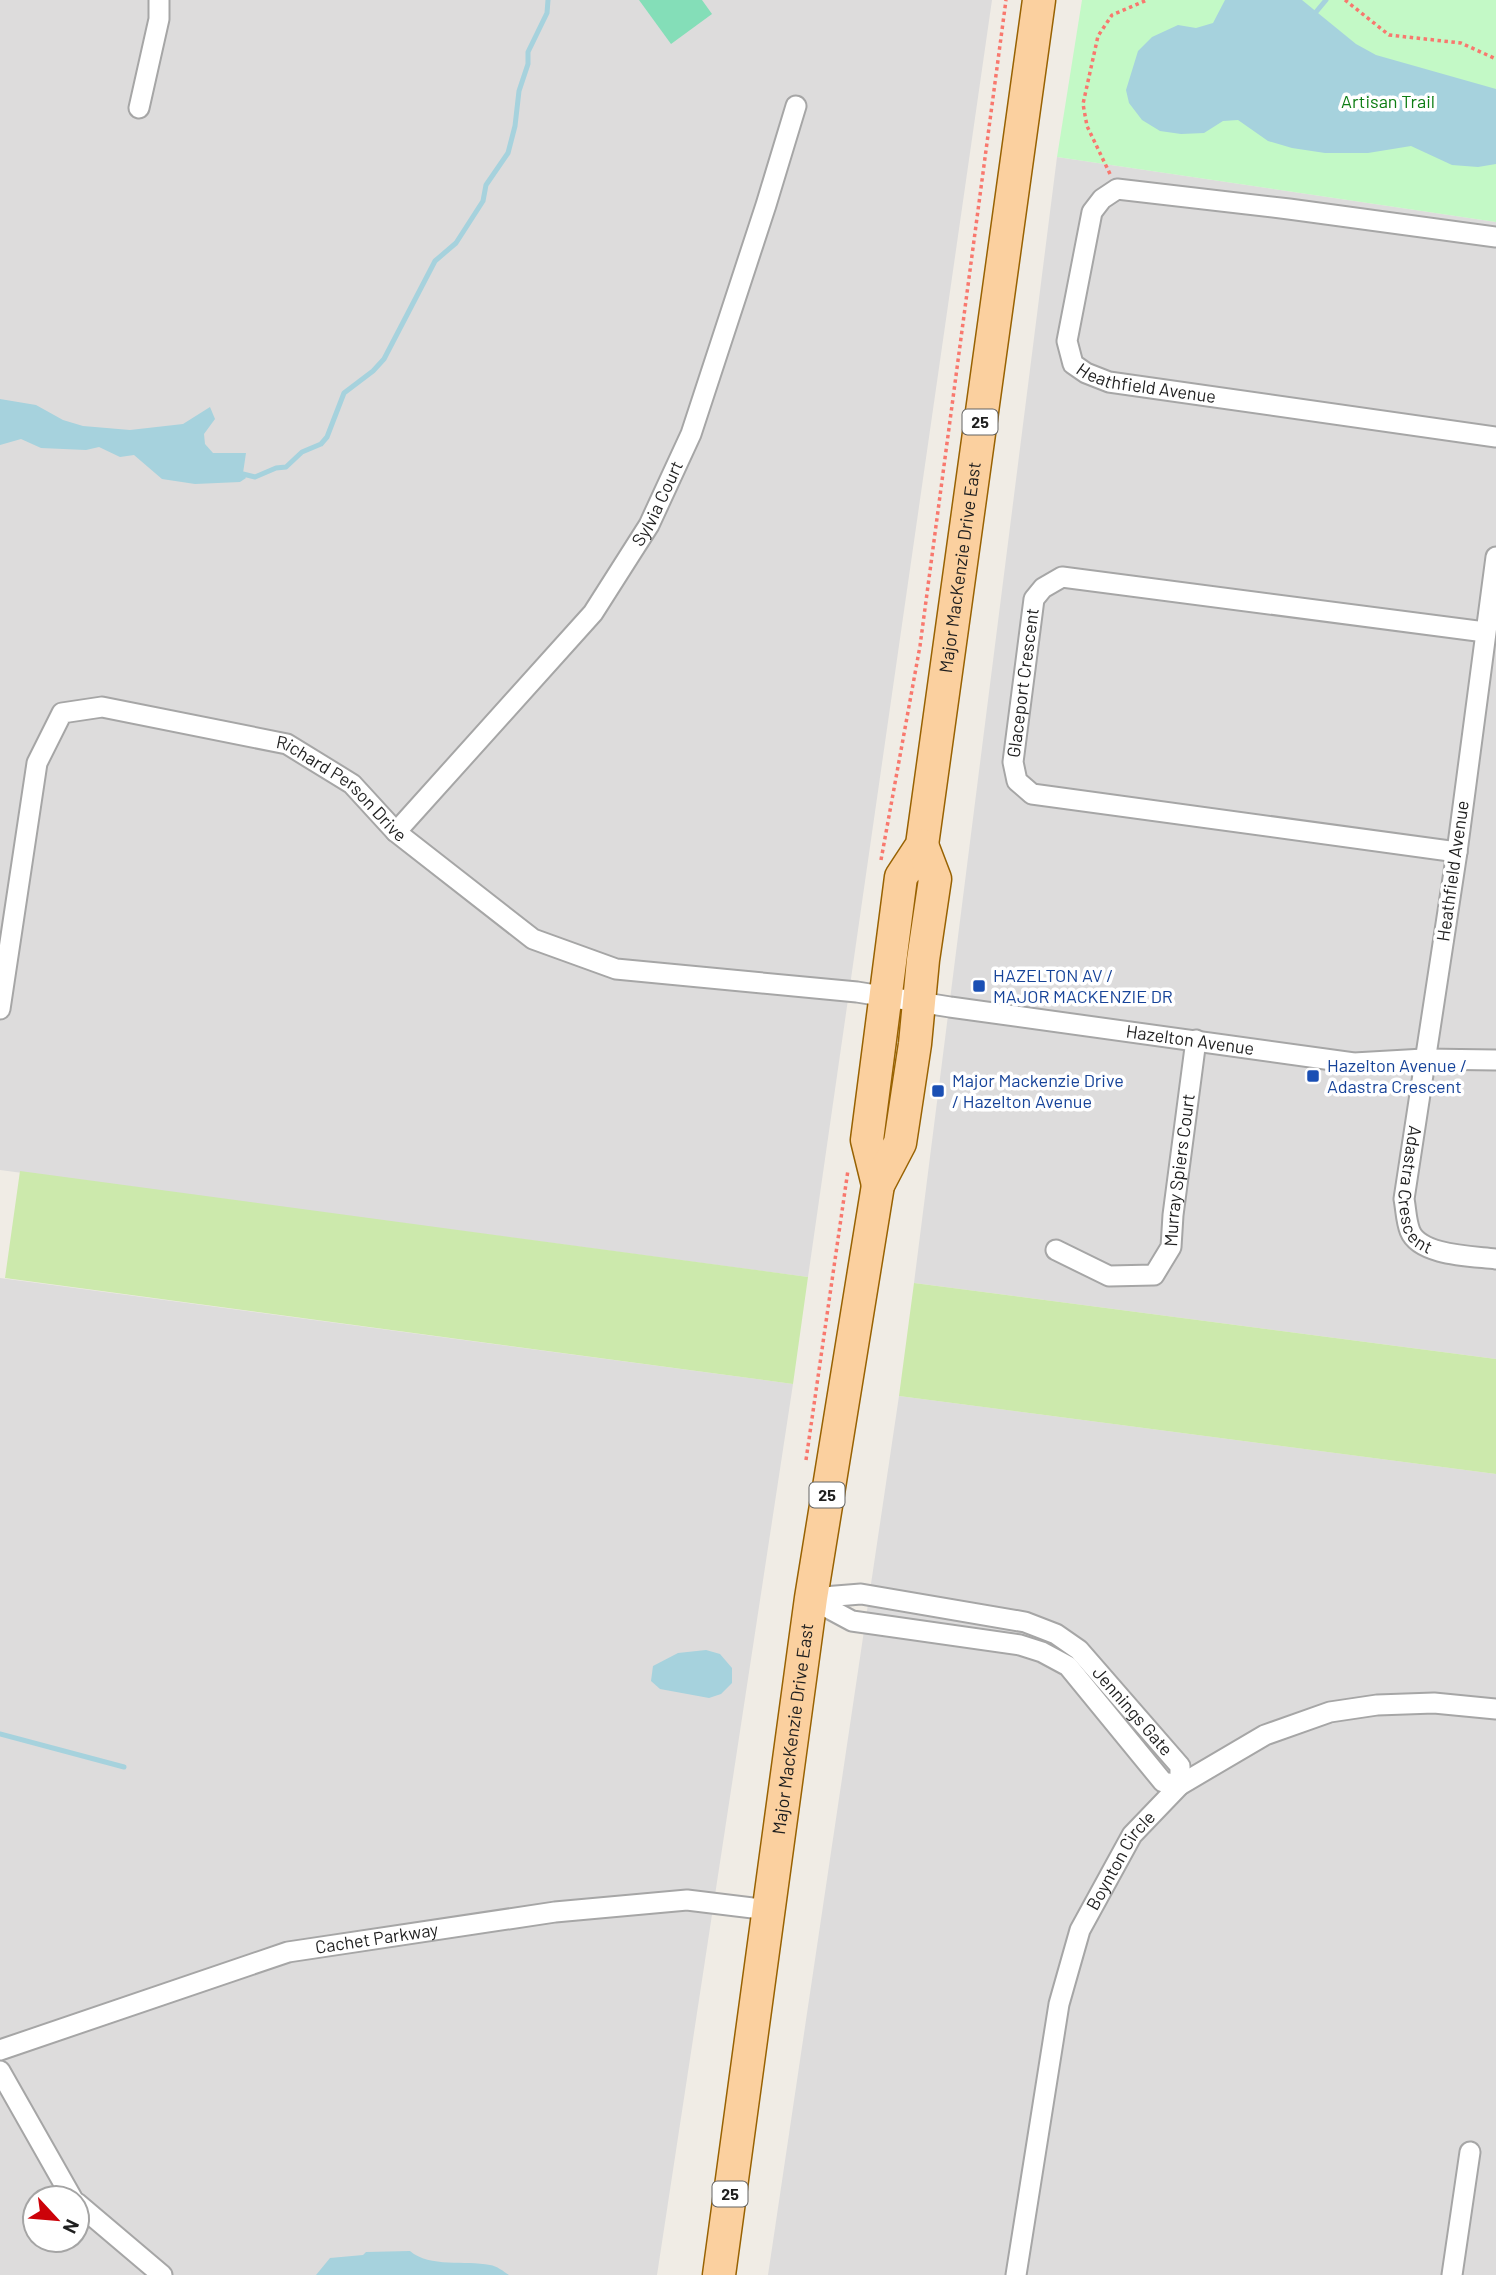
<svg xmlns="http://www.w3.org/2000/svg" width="1496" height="2275" font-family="Barlow,sans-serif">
<rect width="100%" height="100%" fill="#f0ece5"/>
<path fill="#dddcdc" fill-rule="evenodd" d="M0 0H992L808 1277 0 1170Z
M1057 157 1496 222V1359L914 1283Z
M0 1278 793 1384 657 2275H0ZM35 2198H77V2240H35Z
M899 1396 1496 1474V2275H768Z"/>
<path fill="#cce9ac" d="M20 1171 808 1277 793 1384 5 1278Z
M914 1283 1496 1359V1474L899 1396Z"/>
<path fill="#c3f9c6" d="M1082 0H1496V222L1057 157Z"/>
<path fill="#84deb8" d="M639 0H702L712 14 671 44Z"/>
<path fill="#a6d2dd" d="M1225 0H1302L1356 44 1376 55 1496 89V164L1478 167 1452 165 1411 146 1368 153H1325L1292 148 1268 141 1238 120 1223 121 1204 133 1181 134 1160 131 1142 120 1129 103 1126 90 1138 51 1152 37 1178 25 1196 28 1213 23Z
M0 399 36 405 63 420 83 426 130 430 183 424 210 407 215 419 204 434 205 444 213 453H246L243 473 246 478 240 482 195 484 162 479 134 455 120 457 99 447 86 450 41 448 21 439 0 445Z
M706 1650 720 1654 732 1668V1683L721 1694 709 1698 660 1689 651 1681 653 1666 678 1653Z
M410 2251C430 2268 465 2260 490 2265 497 2266 503 2271 509 2275H316L330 2258 363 2255 366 2252Z"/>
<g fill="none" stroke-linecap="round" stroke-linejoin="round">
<path stroke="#a6d2dd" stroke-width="5" d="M1316 12 1326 0
M243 474 255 477 276 468 286 467 302 452 321 444 327 437 344 393 373 371 384 359 435 261 456 243 483 201 486 185 508 153 515 126 519 91 528 64V52L547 13 548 0
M0 1734 124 1767"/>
<g stroke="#a6a6a6" stroke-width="23">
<g id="street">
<path d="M139 108 159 19V0"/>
<path id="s1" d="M1496 237 1289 209 1117 189 1102 199 1092 212 1067 341 1073 364 1086 373 1109 382 1496 437"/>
<path id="s2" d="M1496 557 1457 852 1404 1199C1406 1209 1406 1221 1410 1231 1420 1256 1473 1256 1496 1259"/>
<path id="s3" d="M396 832 593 613 649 525 691 434 766 205 796 106"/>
<path id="s4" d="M1457 852 1032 794 1017 781 1013 762 1034 599 1043 588 1062 577 1485 632"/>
<path id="s5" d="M0 1009 37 763 62 713 102 707 287 744 352 784 396 832 533 939 616 969 857 992 950 1007 1354 1063 1424 1059 1496 1060"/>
<path id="s6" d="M1056 1250 1109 1276 1154 1275 1171 1247 1173 1215 1196 1040"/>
<path id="s7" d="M811 1598 861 1594 1025 1622 1056 1634 1079 1650 1180 1766V1785"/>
<path d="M811 1599 852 1621 1020 1645 1042 1652 1068 1666 1163 1782 1180 1785"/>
<path id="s8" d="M0 2050 288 1952 555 1912 687 1900 769 1910"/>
<path d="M0 2071 72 2198"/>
<path d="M77 2203 162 2275"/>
<path id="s9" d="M1016 2275 1059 2004 1080 1930 1132 1835 1180 1785 1265 1735 1330 1712 1377 1705 1434 1703 1496 1709"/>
<path d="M1452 2275 1470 2152"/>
</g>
</g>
<g stroke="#986202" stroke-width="35">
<g id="primary">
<path id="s10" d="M878 1185 867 1140 901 877 922 845 1039 0"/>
<path id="s11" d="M719 2275 811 1598 878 1185 900 1143 915 1044 923 960 935 879 922 845"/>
</g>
</g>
<path stroke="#f8786e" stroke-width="3.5" stroke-dasharray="3.5 3.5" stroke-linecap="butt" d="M1345 0 1389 35 1461 43 1496 59
M1110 174 1087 126 1083 104 1098 36 1112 15 1147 0
M881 860 920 646 1006 0
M806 1460 848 1170"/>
<use href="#street" stroke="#fff" stroke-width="19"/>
<use href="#primary" stroke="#fbd09f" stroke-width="32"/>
</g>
<g fill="#1a4fb4" stroke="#fff" stroke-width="2.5">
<rect x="972" y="979" width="14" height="14" rx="3.5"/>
<rect x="1306" y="1069" width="14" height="14" rx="3.5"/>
<rect x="931" y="1084" width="14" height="14" rx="3.5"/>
</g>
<g text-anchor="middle" stroke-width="7" stroke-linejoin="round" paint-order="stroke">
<g fill="#fff" stroke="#626262" stroke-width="2">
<rect x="962.5" y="409.5" width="35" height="25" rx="5"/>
<rect x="809.5" y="1482.5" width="35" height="25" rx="5"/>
<rect x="712.5" y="2181.5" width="35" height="25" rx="5"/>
</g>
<g font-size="16" font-weight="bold" fill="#1f1f1f">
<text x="980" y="428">25</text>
<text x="827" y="1501">25</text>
<text x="730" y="2200">25</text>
</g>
<g font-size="18" fill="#0d7d13" stroke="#fff">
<text x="1388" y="108">Artisan Trail</text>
</g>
<g font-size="18" fill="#1f1f1f" stroke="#fff">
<text dy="6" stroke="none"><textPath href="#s1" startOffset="649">Heathfield Avenue</textPath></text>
<text dy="6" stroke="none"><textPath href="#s3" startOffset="422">Sylvia Court</textPath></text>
<text dy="6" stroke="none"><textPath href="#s10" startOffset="630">Major MacKenzie Drive East</textPath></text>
<text dy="6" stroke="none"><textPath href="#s4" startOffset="548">Glaceport Crescent</textPath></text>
<text dy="6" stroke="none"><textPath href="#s5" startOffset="604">Richard Person Drive</textPath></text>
<text transform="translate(1453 871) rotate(-82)" y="6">Heathfield Avenue</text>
<text dy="6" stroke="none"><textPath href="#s5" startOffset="1516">Hazelton Avenue</textPath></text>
<text dy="6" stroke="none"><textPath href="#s6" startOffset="214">Murray Spiers Court</textPath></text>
<text dy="6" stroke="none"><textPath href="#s2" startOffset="642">Adastra Crescent</textPath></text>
<text dy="6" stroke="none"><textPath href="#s7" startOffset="359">Jennings Gate</textPath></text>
<text dy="6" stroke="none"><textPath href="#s11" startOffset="551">Major MacKenzie Drive East</textPath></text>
<text dy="6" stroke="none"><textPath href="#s9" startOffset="432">Boynton Circle</textPath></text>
<text dy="6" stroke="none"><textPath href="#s8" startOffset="394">Cachet Parkway</textPath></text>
</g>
<g font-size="18" fill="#164399" stroke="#fff" text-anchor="start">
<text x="993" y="982">HAZELTON AV /<tspan x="993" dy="21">MAJOR MACKENZIE DR</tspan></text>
<text x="1327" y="1072">Hazelton Avenue /<tspan x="1327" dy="21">Adastra Crescent</tspan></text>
<text x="952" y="1087">Major Mackenzie Drive<tspan x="952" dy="21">/ Hazelton Avenue</tspan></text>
</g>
</g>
<g transform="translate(56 2219) rotate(116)"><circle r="33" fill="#ffffff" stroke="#a5a5a5" stroke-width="2"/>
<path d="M0-5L12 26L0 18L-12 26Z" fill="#cc0209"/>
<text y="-10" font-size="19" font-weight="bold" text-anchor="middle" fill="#1f1f1f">N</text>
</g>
</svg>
